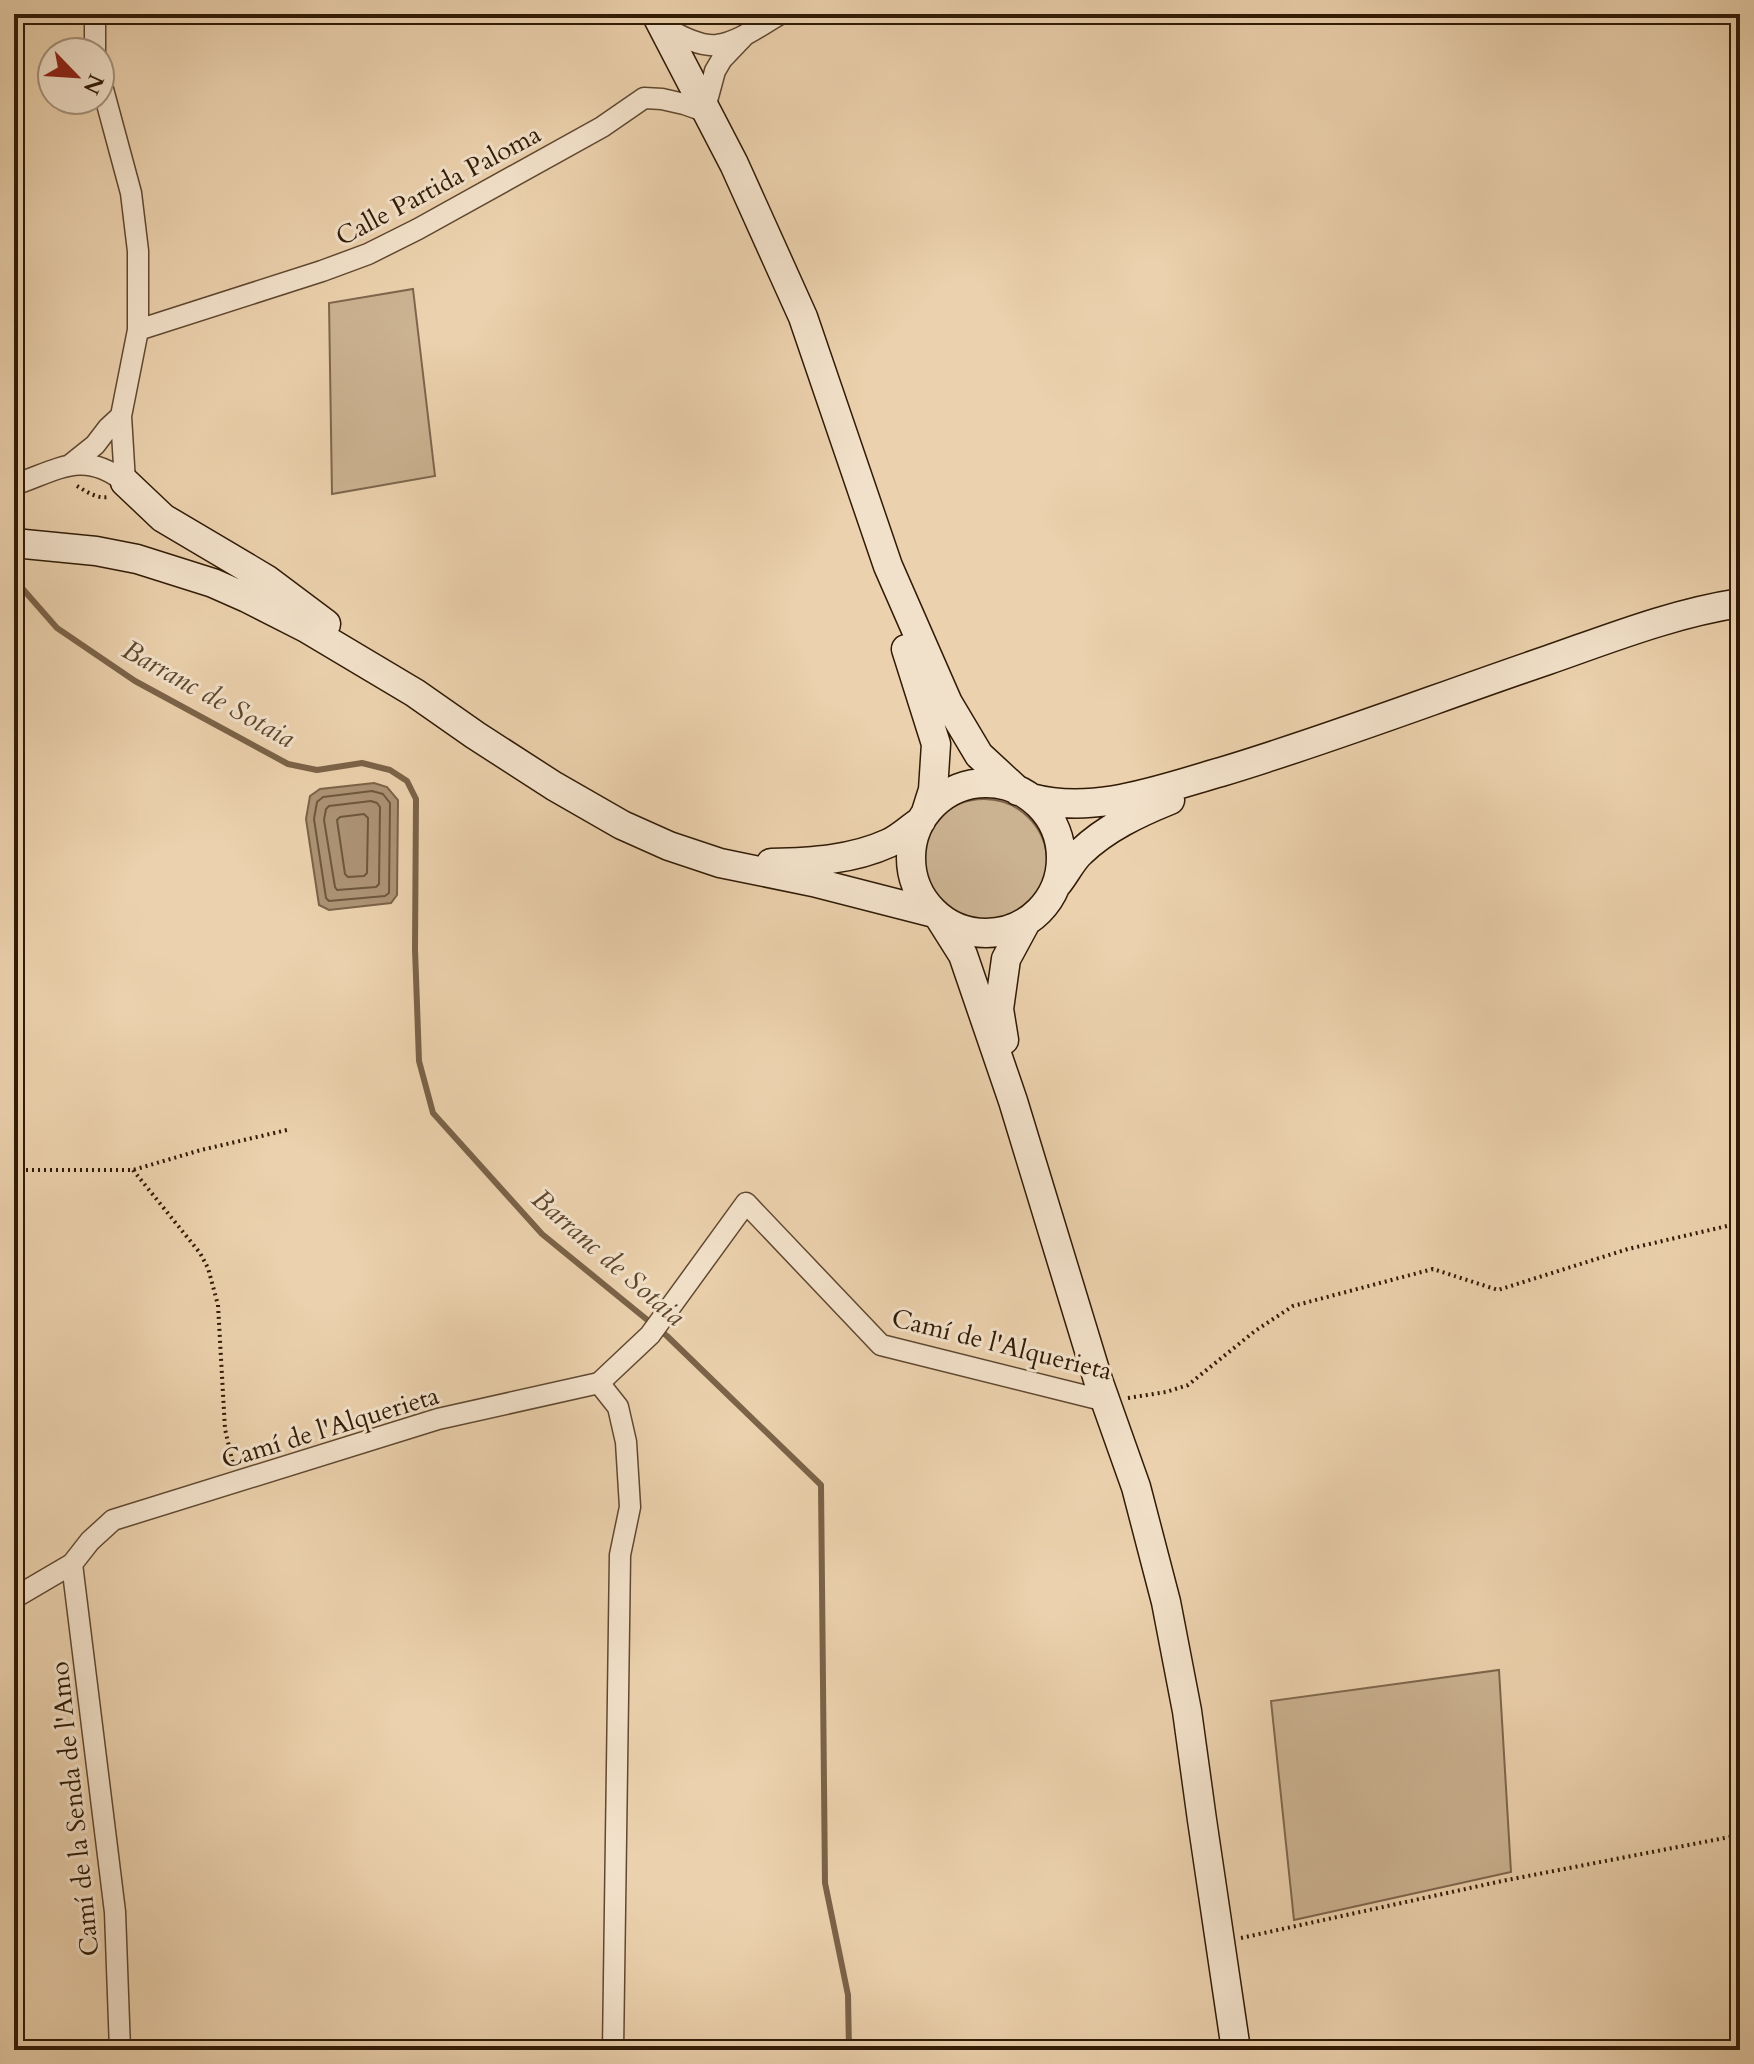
<svg xmlns="http://www.w3.org/2000/svg" width="1754" height="2064" font-family="Cardo,serif">
<rect width="100%" height="100%" fill="#ebd1ad"/>
<filter id="stains"><feTurbulence type="fractalNoise" baseFrequency=".0025" numOctaves="4"/><feColorMatrix values="0 0 0 0 .2 0 0 0 0 .09 0 0 0 0 .02 0 0 0 .5 -.17"/></filter>
<radialGradient id="worn" r=".72"><stop offset=".6" stop-color="#630" stop-opacity="0"/><stop offset="1" stop-color="#630" stop-opacity=".3"/></radialGradient>
<path fill="#cbb291" stroke="#7e664c" stroke-width="2" d="M413 289 435 476 332 494 329 303Z
M921 862a63 63 0 1 1 126 0a63 63 0 1 1-126 0Z
M1499 1670 1511 1872 1294 1920 1271 1701Z"/>
<path fill="#ac9374" stroke="#7b6348" stroke-width="2" d="M374 783 387 787 398 800 397 895 391 903 329 910 319 905 306 819 310 796 320 789Z"/>
<g fill="none" stroke-linecap="round" stroke-linejoin="round">
<path stroke="#6e573d" stroke-width="2" d="M372 791 383 794 390 803 389 893 385 896 329 901 326 898 314 819 317 802 323 797Z
M371 801 377 803 380 807 379 884 376 887 337 890 335 887 324 820 326 809 329 806Z
M364 814 368 818 367 873 364 876 348 877 345 874 337 820 340 817Z"/>
<path stroke="#7b6348" stroke-width="6" d="M14 579 57 628 135 681 288 764 317 770 362 763 390 770 407 781 416 799 415 949 419 1061 433 1113 542 1234 667 1336 821 1485 825 1883 848 1995 849 2050"/>
<g stroke="#604830" stroke-width="23">
<path id="street" d="M662 26C677 34 699 47 717 45 739 42 761 25 780 14
M95 52V14
M100 78 131 193 138 251V330L121 416 125 482
M705 108 715 71 722 59 743 37
M138 330 322 271 368 254 418 229 602 127 644 98 662 99 684 104 707 112
M70 465 95 445 108 428 121 416
M14 485C58 470 83 449 125 482
M599 1383 618 1407 626 1442 630 1507 620 1555 613 2050
M72 1564 115 1912 120 2050
M14 1598 72 1564 90 1541 113 1520 438 1419 599 1383 650 1335 746 1203 881 1345 1106 1401"/>
</g>
<g stroke="#311b06" stroke-width="31">
<path id="secondary" d="M656 14 734 164 803 317 888 566 948 703 979 755 1018 791
M125 482 163 518 266 579 326 624
M14 543 96 551 137 559 213 583 247 598 306 628 415 693 475 735 554 786 622 825 669 846 720 863 813 882 934 913
M906 649 936 744 933 790 926 812
M911 858a75 75 0 1 1 150 0a75 75 0 1 1-150 0Z
M1031 798C1094 815 1161 789 1221 772 1331 739 1439 697 1548 660 1611 638 1674 613 1740 603
M771 863C811 862 852 860 889 843 900 838 910 828 921 821
M1058 883C1066 873 1072 860 1081 852 1106 828 1138 813 1170 800
M939 917 963 955 1013 1101 1098 1380 1136 1487 1166 1602 1187 1711 1202 1820 1236 2050
M1004 1040 999 1009 1006 959 1026 922"/>
</g>
<path stroke="#311b06" stroke-width="4" stroke-dasharray="2 4" stroke-linecap="butt" d="M77 486C87 492 97 499 109 497
M14 1170H133L201 1150 287 1130
M133 1170 200 1253 208 1268 218 1305 225 1429 233 1464
M1128 1398 1166 1392 1188 1385 1255 1331 1293 1306 1433 1269 1498 1290 1628 1249 1740 1223
M1241 1938 1502 1881 1740 1835"/>
<use href="#street" stroke="#f2e1ca" stroke-width="20"/>
<use href="#secondary" stroke="#f2e1ca" stroke-width="28"/>
</g>
<g text-anchor="middle" stroke-width="6" stroke-linejoin="round" paint-order="stroke">
<g font-size="26" fill="#311b06" stroke="#f2e1ca">
<text transform="translate(438 185) rotate(-28)" y="9">Calle Partida Paloma</text>
<text transform="translate(1002 1344) rotate(14)" y="9">Camí de l'Alquerieta</text>
<text transform="translate(330 1427) rotate(-17)" y="9">Camí de l'Alquerieta</text>
<text transform="translate(74 1809) rotate(-96)" y="9">Camí de la Senda de l'Amo</text>
</g>
<g font-size="28" font-style="italic" fill="#5c452c" stroke="#f2e1ca">
<text transform="translate(209 693) rotate(29)" y="10">Barranc de Sotaia</text>
<text transform="translate(609 1257) rotate(41)" y="10">Barranc de Sotaia</text>
</g>
</g>
<rect width="1754" height="2064" fill="none" stroke="#ebd1ad" stroke-width="48"/>
<rect x="16" y="16" width="1722" height="2032" fill="none" stroke="#311b06" stroke-width="4"/>
<rect x="24" y="24" width="1706" height="2016" fill="none" stroke="#311b06" stroke-width="2"/>
<g transform="translate(76 76) rotate(115)"><circle r="38" fill="#f2e1ca" stroke="#a5927c" stroke-width="2"/>
<path d="M0-6L14 30L0 20L-14 30Z" fill="#8f2418"/>
<text y="-12" font-size="22" font-weight="bold" text-anchor="middle" fill="#311b06">N</text>
</g>
<rect width="100%" height="100%" filter="url(#stains)"/>
<rect width="100%" height="100%" fill="url(#worn)"/>
</svg>
